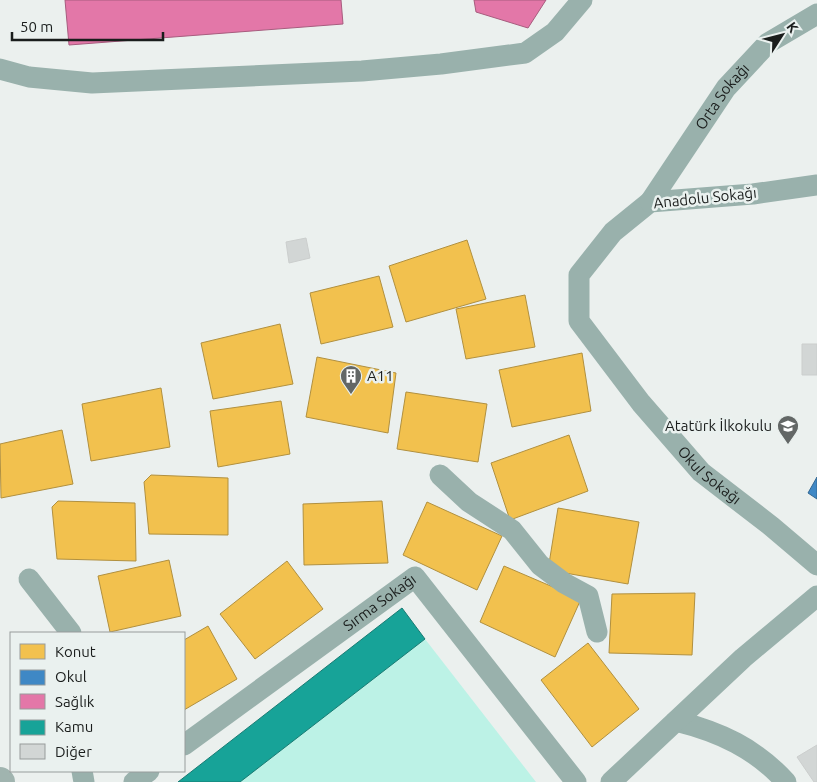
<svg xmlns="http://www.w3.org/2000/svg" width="817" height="782" font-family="Ubuntu,sans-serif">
<rect width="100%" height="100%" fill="#ebf0ee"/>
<path fill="#bcf2e6" d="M425 639 536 782H240Z"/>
<path fill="#f2c14e" stroke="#b1903f" d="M467 240 486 299 406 322 389 266Z
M379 276 393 327 321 344 310 293Z
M525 295 535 347 466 359 456 309Z
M280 324 293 384 213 399 201 343Z
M582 353 591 411 512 427 499 370Z
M317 357 396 373 388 433 306 417Z
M161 388 170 447 91 461 82 404Z
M406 392 487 404 478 462 397 449Z
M281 401 290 454 218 467 210 411Z
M62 430 73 484 1 498 0 444Z
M569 435 588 491 510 520 491 463Z
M151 475 228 478V535L149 534 144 482Z
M58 501 135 503 136 561 57 559 52 507Z
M382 501 388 563 304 565 303 504Z
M427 502 502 536 477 590 403 555Z
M558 508 639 522 628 584 548 570Z
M169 560 181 616 110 632 98 576Z
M287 561 323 609 255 659 220 614Z
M504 566 581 599 555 657 480 622Z
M695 593 692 655 609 653 612 594Z
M208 626 237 679 184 710V640Z
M588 643 639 709 592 747 541 680Z"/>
<path fill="#3f88c5" stroke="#346892" d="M817 477V499L808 493Z"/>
<path fill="#e377a8" stroke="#a75c7e" d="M65 0H341L343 24 69 45Z
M474 0H546L528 28 476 12Z"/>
<path fill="#17a398" stroke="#187b73" d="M402 608 425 639 240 782H178Z"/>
<path fill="#d2d6d5" stroke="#cbcecd" d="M306 238 310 258 289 263 286 242Z
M802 344H817V375H802Z
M817 745V782H814L797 757Z"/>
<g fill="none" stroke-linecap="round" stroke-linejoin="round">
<g stroke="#99b1ac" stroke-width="21">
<path d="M0 69 29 77 92 83 362 71 441 64 525 53 555 32 582 0"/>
<path id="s1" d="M817 185 753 194 650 202 613 232 579 275V321L641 403 701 472 771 526 817 565"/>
<path id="s2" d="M650 202 726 88 768 43 817 14"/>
<path d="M440 475 469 502 512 530 540 565 564 583 588 596 597 632"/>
<path d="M29 579 71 633"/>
<path d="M676 721C720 732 755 748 786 782"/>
<path id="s3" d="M184 745 415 577 576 782"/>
<path d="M82 771 84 782"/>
<path d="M134 782 149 771"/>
<path d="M611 782 743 658 817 596"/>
</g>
<path stroke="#a0b4af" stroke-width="28" d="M0 781 1 782"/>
</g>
<defs>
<g id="building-pin" transform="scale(1.125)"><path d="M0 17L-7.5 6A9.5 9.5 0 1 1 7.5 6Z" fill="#636766" stroke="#eaf1ef"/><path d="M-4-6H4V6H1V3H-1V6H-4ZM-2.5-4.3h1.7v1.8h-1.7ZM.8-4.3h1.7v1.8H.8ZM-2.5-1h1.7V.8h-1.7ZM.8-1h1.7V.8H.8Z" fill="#fff"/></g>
<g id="school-pin" transform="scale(1.125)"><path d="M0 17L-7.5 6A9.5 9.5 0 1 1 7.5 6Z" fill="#636766" stroke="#eaf1ef"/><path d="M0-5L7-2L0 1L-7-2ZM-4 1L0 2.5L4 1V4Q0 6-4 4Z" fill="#fff"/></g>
</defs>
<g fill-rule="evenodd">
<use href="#building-pin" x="351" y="376"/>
<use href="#school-pin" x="788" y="426"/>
</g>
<g text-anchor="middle" stroke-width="5" stroke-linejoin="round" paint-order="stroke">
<g font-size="15" fill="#1a1d1c" stroke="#eaf1ef">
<text dy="5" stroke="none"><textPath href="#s2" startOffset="128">Orta Sokağı</textPath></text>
<text transform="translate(705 198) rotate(-6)" y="5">Anadolu Sokağı</text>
<text dy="5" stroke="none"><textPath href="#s1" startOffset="519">Okul Sokağı</textPath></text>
<text dy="5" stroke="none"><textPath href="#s3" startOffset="242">Sırma Sokağı</textPath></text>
</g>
<g font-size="15" fill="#1a1d1c" stroke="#eaf1ef" text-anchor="start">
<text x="367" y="381">A11</text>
<text x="772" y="431" text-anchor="end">Atatürk İlkokulu</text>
</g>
</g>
<rect x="10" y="632" width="175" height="140" fill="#eaf1ef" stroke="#979c9b"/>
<rect x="20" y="644" width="25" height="15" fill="#f2c14e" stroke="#979c9b"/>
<text x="55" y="657" font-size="15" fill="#1a1d1c">Konut</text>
<rect x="20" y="670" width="25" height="15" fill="#3f88c5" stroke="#979c9b"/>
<text x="55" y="682" font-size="15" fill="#1a1d1c">Okul</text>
<rect x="20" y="694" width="25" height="15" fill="#e377a8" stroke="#979c9b"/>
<text x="55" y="707" font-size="15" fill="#1a1d1c">Sağlık</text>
<rect x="20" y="720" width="25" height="15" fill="#17a398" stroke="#979c9b"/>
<text x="55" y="732" font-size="15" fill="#1a1d1c">Kamu</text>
<rect x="20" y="744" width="25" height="15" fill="#d2d6d5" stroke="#979c9b"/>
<text x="55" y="757" font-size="15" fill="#1a1d1c">Diğer</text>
<g transform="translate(782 35) rotate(54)" stroke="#eaf1ef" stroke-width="4" paint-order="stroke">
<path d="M0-4L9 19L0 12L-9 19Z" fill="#1a1d1c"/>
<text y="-8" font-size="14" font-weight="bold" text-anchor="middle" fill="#1a1d1c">K</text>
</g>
<path d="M12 32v8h151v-8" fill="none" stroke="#1a1d1c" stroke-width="2.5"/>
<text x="20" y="32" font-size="15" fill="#1a1d1c" stroke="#eaf1ef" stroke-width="4" paint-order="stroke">50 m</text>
</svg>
